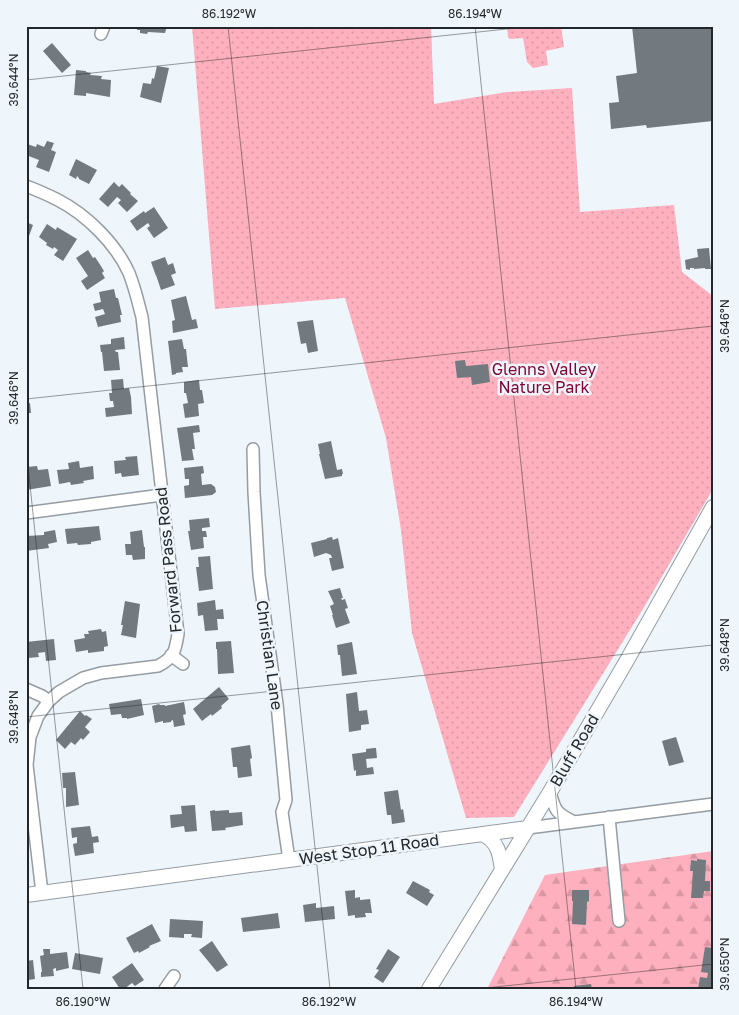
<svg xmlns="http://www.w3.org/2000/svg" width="739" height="1015" font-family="'Golos Text',sans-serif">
<defs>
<pattern id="grass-dots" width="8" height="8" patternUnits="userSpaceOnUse" patternTransform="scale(1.25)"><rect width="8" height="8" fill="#feb0be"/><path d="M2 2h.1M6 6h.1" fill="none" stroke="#da97a3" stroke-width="1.8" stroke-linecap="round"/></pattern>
<pattern id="forest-firs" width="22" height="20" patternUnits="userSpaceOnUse" patternTransform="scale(1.25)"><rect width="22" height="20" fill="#feb0be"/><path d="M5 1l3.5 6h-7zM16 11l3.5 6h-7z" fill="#da97a3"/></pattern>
</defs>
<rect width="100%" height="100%" fill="#eef6fc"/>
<path fill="url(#grass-dots)" d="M192 26H431L434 104 507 92 572 88 580 212 674 205 682 272 713 296V489L643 609 514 817 466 818 412 633 401 530 386 438 345 298 215 309Z
M507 26H561L564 47 546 51 548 65 533 68 527 62 523 38 510 39 508 37Z"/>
<path fill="url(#forest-firs)" d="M713 851V989H487L545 875Z"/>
<path fill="#72797f" d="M137 26H167L165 33 148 32 147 34 140 33V30H137Z
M632 26H713V121L647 128 646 125 611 129 609 103 619 102 616 76 637 73Z
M52 43 71 65 62 73 43 51Z
M157 66 169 68 161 103 140 97 143 83 151 84 152 78 154 79Z
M76 70 86 71V72L91 73 90 75 102 76 101 79 111 80 110 97 86 93V96L74 95Z
M47 141 54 143 51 150 56 152 49 172 36 167 39 160 26 155 27 144 36 147 37 144 44 147Z
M76 159 97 170 89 184 79 179V178L77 176 76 179 69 175Z
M114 182 119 187 122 184 131 193 130 194 138 201 127 212 118 203 121 200 117 197 108 207 99 199Z
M154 207 168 228 154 238 147 228 150 226 148 223 137 231 130 221 144 211 145 213Z
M26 222 33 225 29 236 26 234Z
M47 224 56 230 57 227 77 239 63 261 54 255 58 250 54 247 53 249 46 245 47 243 39 237Z
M709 248 711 269H705V268L694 269V268H690V270L686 269 685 260 698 257 697 249Z
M88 250 93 258 95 257 99 263 104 271 102 273 105 278 87 290 81 281 88 276 76 258Z
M165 257 168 265 173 263 176 273 171 275 175 285 161 290 156 275V276L151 262Z
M114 289 116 298H118L122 315H120L121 322 98 327 95 317 105 314 103 309 95 311 93 304 101 302 99 292Z
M186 296 192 320 196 319 198 328 173 333 172 321 175 320 171 300Z
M313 320 318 351 308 353 306 343 301 344 297 322Z
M124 337 125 349 115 350 116 352H118L120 370 104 371 102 352H101L100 345 111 344V339Z
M182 339 184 349H186L188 367H182L183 372 176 373V374L172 375 168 341Z
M465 360 466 366 488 364 490 382 472 385 471 377 457 378 455 361Z
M123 379 124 389 129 388 131 397 132 414 106 417 105 408 114 407 113 401H110L109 393H112L111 380Z
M199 380 200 390H202L204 403 198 404 199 416 185 418 183 404 188 403 186 393H184V382Z
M30 403 31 413H26V404Z
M199 425 200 432 193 433 195 449H192L194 460 182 461 177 428Z
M331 441 337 470 342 469 343 474H342V476L325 479 319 454H320L318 444Z
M137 456 139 475 122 477 121 473 115 474 114 461 126 460 125 457Z
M79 461 80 468 93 466 94 479 83 481 84 483 71 485 70 482 59 484 57 470 69 469 68 463Z
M37 466 38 470 48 469 51 486 26 490 27 467Z
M203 466 204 473 201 474 202 485 211 484 215 487 216 492 212 495 185 498 184 486 189 485V479H185L184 468Z
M209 518 210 527 202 528V531H206L207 537H203L204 548 191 550 188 531H190L189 520Z
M99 526 101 540 91 542V544L78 545 77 543 67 544 65 529Z
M55 530 57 542 48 544 49 548 26 551V536L44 535V532Z
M142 530 144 547H145V559L133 560 132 555H126L125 544H131L130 532Z
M332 537 333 540 338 538 344 568 332 571 329 558H332L331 555 326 553 314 557 311 543 327 539V538Z
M210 556 213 589 199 591 196 567H199L198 557Z
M340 588 343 598H341L342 600 345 599 348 608 345 609 350 623 336 628 332 615H333L330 606 334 604 328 591Z
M215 600 216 610 223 609 224 619H217L218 630 205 631 203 615 198 616 197 603Z
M125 601 140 604 136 638 121 635 123 625H121Z
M101 629 102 632 106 631 108 646 104 647V651L88 653V650L76 652 74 640 85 638 84 634H89L88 631Z
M54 639 56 660 46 661 45 652 38 653 39 657 28 658 26 642Z
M231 641 234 673 218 674 217 649H216V642Z
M352 642 357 674 342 676 340 655H338L337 645Z
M219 687 229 699 221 706 222 708 212 716 211 714 202 721 193 709Z
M357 692 359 711 367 710 369 724 361 725V730L349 732 346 694Z
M141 699 144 715 127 719V718H122L121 714 111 715 109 704Z
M184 702 186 714 183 715 185 725 174 727 173 720 171 721V722L163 723V721L155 723 152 706 159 704 160 705H165V706Z
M80 711 85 716 86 715 92 719 85 727 90 732 83 740 81 738 75 745 71 742 65 749 56 740Z
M676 737 684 762 669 766 662 741Z
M250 745 252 758 250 759 252 776 238 778 237 767H233L231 748Z
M374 748H376L377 758 366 759 367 768 373 767 374 774 356 776V770L354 771 352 754 366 752V749Z
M75 772 79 805 66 807V788H63L62 773Z
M398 790 401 810 403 809 405 822 392 824 391 815H387L384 792Z
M195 805 197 831 185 832 184 826 171 828 170 815 182 814 181 806Z
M215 810V811L229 810V813L242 812 243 825 225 828 226 830 212 831 210 811Z
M90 826 92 837 98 836 99 842 93 843 94 853 75 856 73 844 77 843V837L72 838 71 828Z
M697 859 706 860 705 881H710V891H704L703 898H691L693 871H690L691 860 697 861Z
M413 881 430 890 429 892 434 895 427 906 406 893Z
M355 890V898L360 897V900L370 899 372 913H365L366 917 355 918V915L348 916 345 891Z
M572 890H589V901L587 902 586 925 572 924 573 901H572Z
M316 903V908L334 906 335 919 305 922 303 905Z
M278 913 280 928 243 932 241 918Z
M170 919 203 921 202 938 191 937 192 934H184V938L169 937Z
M152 924 161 941 149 946 150 947 139 953 138 951 134 953 126 938Z
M212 941 228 965 217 972 199 950Z
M705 947 713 948V975L711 989H698L700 977 707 978 708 973 701 972Z
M43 949H50V954L67 952 69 968 56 971V968L53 969 54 976 41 977V972H42L40 956 44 955Z
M388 949 400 957 383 983 374 977 379 970 376 969Z
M75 953 103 958 100 974 72 969Z
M33 960 35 979 28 980V977L26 978V961Z
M132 963 144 980 135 986 132 983 124 989H120L112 977Z
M591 984 592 989H574V986Z"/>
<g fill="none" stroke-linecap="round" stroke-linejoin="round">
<g stroke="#959ca2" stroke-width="14">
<path id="minor" d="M101 34 104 26
M26 186C37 190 48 195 58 200 87 215 116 244 129 273 135 288 138 302 142 317L178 634C175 651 175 657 158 666L101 673 83 678 59 692 49 701 38 716 30 737 27 765 42 893
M253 449 254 492 259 575 277 704 286 800 282 812 289 860
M26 513 162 495
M171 655 183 664
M26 689 42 696 49 701
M550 792C555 811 556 813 574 822
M609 817 619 921
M528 828 713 804
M165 989 174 976"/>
</g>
<g stroke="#959ca2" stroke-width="16">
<path id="major" d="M482 834C498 841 500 854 502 870
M26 895 528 828
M429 989 550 792 626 662 713 507"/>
</g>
<use href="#minor" stroke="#fff" stroke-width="11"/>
<use href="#major" stroke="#fff" stroke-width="14"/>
</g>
<path fill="none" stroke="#242729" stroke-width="1" stroke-opacity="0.45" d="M228 26 330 989M475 26 576 989M26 80 535 26M26 399 713 326M26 447 83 989M26 717 713 645M476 989 713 964"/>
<g text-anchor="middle" stroke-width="5" stroke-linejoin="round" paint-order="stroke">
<g font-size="16" fill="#7f0034" stroke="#eef6fc">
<text x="544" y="375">Glenns Valley<tspan x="544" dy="18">Nature Park</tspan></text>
</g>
<g font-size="16" fill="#242729" stroke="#eef6fc">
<text transform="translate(168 560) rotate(-96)" y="6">Forward Pass Road</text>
<text transform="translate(270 655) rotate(82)" y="6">Christian Lane</text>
<text transform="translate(574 750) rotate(-60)" y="6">Bluff Road</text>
<text transform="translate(369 849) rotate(-8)" y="6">West Stop 11 Road</text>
</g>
</g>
<rect width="739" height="1015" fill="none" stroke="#eef6fc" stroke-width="55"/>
<rect x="28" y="28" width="684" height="960" fill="none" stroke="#242729" stroke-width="2"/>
<g font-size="12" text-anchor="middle" fill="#242729">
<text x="229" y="18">86.192°W</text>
<text x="475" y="18">86.194°W</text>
<text transform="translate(14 80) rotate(-90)" y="4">39.644°N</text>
<text transform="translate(725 326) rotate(-90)" y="4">39.646°N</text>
<text transform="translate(14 398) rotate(-90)" y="4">39.646°N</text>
<text transform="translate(725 645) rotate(-90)" y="4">39.648°N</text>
<text transform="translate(14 717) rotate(-90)" y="4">39.648°N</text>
<text transform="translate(725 964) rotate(-90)" y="4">39.650°N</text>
<text x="83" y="1006">86.190°W</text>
<text x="329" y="1006">86.192°W</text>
<text x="576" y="1006">86.194°W</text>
</g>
</svg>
